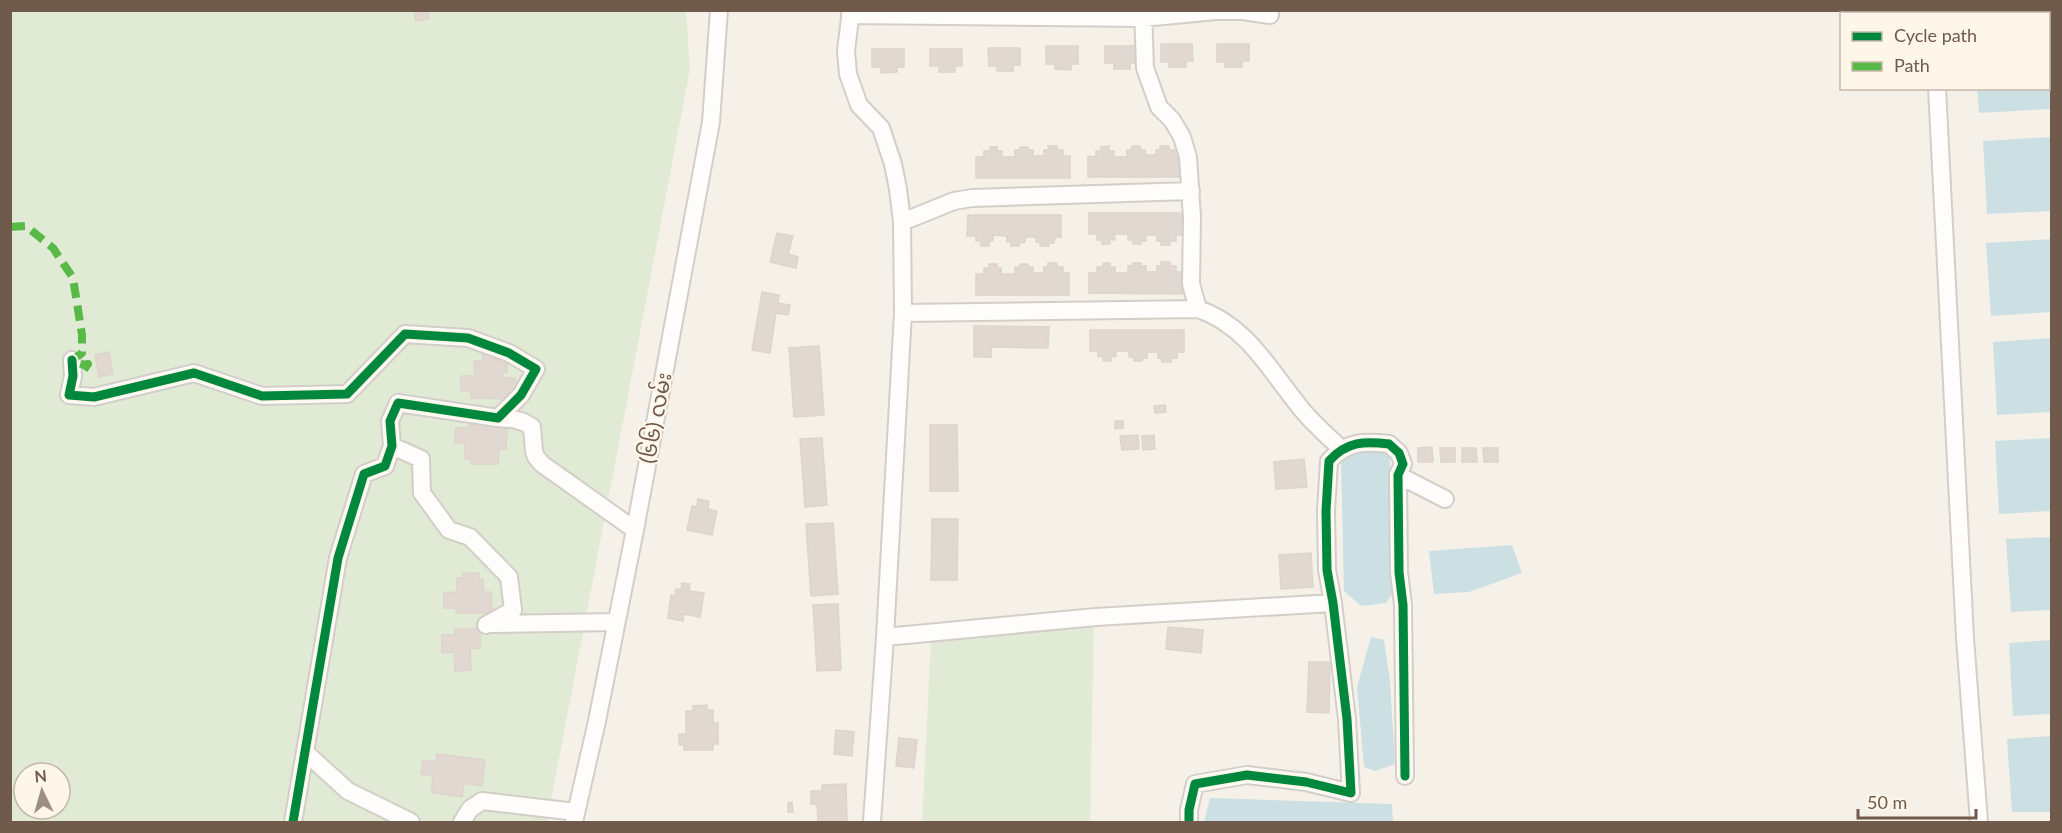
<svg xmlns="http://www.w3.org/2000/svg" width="2062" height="833" font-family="Lato,'Noto Sans Myanmar',sans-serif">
<rect width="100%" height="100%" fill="#f5f1e8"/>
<path fill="#e1ead4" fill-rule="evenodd" d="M10 11H686L690 69 547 822H11ZM24 773H60V809H24Z
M1094 622 1090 822H922L931 640Z"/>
<path fill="#cce0e3" d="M2049 36H2051V109L1979 113 1977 89 2048 88Z
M2051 137V211L1987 214 1983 141Z
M2051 239V312L1991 316 1986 243Z
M2051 338V412L1997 415 1993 342Z
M2051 438V511L1999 514 1995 441Z
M1380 450 1390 458 1392 595 1386 603 1361 606 1344 591 1341 460 1357 451Z
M2051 537V610L2011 612 2006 539Z
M1512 545 1522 573 1469 592 1434 594 1429 551Z
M1371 637 1384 640 1390 681 1395 764 1375 771 1364 767 1357 687Z
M2051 640V714L2013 716 2009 643Z
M2051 736V812H2012L2007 739Z
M1210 798 1392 804 1393 822H1204Z"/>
<path fill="#e1d9d1" stroke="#ddd4cb" stroke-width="1.5" d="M414 10H427L429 19 416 21Z
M1161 44H1192L1193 61H1186V67H1169V62H1161Z
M1217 44H1249V61H1242V67H1225V62H1217Z
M1046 46H1078V64H1071V70L1055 69V64H1046Z
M1105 46H1137V63H1130V69H1114V63H1105Z
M988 48H1020V65H1013V71H997V66H989Z
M872 49H904V67H897V72L881 73V67H872Z
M930 49H962V66H955V72H939V66H930Z
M1048 146H1057V150H1063V156H1070V178H976V157H984V151H990V147H997V151H1002V157H1015V150H1020V147H1028V150H1033V156H1044V150H1049Z
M1109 146V151H1114V157H1127V150H1132V146H1140V150H1145V155H1156V150H1160V146H1169V150H1175V156H1181V177H1088V156L1096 157V151H1101V147Z
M1089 213H1182V235H1176V241H1170V245H1161V241H1157V235H1146V241H1141V244H1133L1132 240H1128V234H1114L1115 240 1110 239V244H1102V240H1097V234H1089Z
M968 215H1061V237H1055L1054 243H1049V246H1040V242H1036V237H1025V242L1019 243V246H1011V242H1007V236L993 235V241H989V246H981V241H976V236H967Z
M777 233 793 236 788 254 798 257 796 268 770 262Z
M1161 262H1170V266H1176V272H1183V294L1089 293V273H1097V267H1103V263H1110V267H1115V273H1128V266H1133V263H1141V266H1146V272H1157V266H1162Z
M1048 263H1057V267H1063V273H1069V295H976V274H984V268H989V264H997V268H1001V274H1015V267L1019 268 1020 264H1028V267H1033V273H1044V267H1048Z
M762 292 779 295 778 303 790 305 788 315 776 313 770 353 752 350Z
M974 326 1049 327 1048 348 991 347V357H974Z
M1090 330H1184V352H1177V358H1171V362H1162V358H1158V352H1147V358H1142V361H1134V357H1129V351H1116V356L1111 357V361H1103V356L1098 357V351H1090Z
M819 346 824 415 794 417 789 348Z
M109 352 113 374 99 377 95 355Z
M483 355H499V363H507V372H502V378H515L516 399 471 398V391H461V376H475L474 361H483Z
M1165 405 1166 412 1155 413 1154 406Z
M1115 421H1123V428L1115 429Z
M469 422H499V428L507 429 506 449H499L498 464H471V460L465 459V443H455L456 428H469Z
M930 425H957L958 491H930Z
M1138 435 1139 449 1122 450 1120 436Z
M1154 435 1155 449 1143 450 1142 436Z
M822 438 827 505 805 507 800 439Z
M1432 447 1433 462H1418V448Z
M1440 448H1455V462H1441Z
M1462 448H1476L1477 462H1462Z
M1483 448H1498V462H1484Z
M1304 459 1307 487 1276 489 1274 462Z
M698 499 709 501 708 509 717 511 712 535 687 530 692 506 697 507Z
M932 519H958L957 580H931Z
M833 523 838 594 811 596 806 524Z
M1311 553 1313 587 1281 589 1279 555Z
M463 573H479V579H483L484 592H491L492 613H456V608H444V593L457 592V578H463Z
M682 583 690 584 689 591 704 593 700 617 684 614 683 621 668 618 671 595 675 596 676 589 681 590Z
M838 604 841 670 817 671 813 605Z
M1168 627 1203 630 1201 653 1166 649Z
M455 629H480V648L470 649 471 670 455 671 454 652 442 653V635H455Z
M1309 662H1330L1329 713 1307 712Z
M707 705V710H713V723H718V744H713V750H684V745H679V734H686V711H693V706Z
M836 730 854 732 852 756 834 754Z
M899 738 917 740 914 768 896 766Z
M437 754 485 760 482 786 464 783 462 797 431 792 433 776 421 774 423 760 436 762Z
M846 784 847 822H811H818L817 804H811V791H822V785Z
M792 802 793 812H788V803Z"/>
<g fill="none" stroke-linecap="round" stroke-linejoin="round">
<g stroke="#d3cec7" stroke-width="20">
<path id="minor" d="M851 10 846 51 848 74 859 105 881 128 893 164 898 189 902 222 903 313 885 637 872 822
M1143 10 1145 68 1159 107 1172 120 1182 137 1188 157 1192 217 1191 284 1198 309C1246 325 1269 369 1299 406 1311 422 1327 435 1341 449
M1933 10V14
M850 15 1143 18 1216 11H1243L1270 15
M1937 88 1965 638 1979 822
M902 222 954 201 972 198 1191 191
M903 313 1198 309
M72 360 73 376 69 395 94 397 194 373 262 396 347 394 405 334 468 338 509 353 536 369 521 395 498 418 398 403 390 421 392 446 385 466 364 474 338 558 293 822
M498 418C512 419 521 419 532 427L534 451 536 457 542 464 635 530
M392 446 421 459 422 493 449 530 470 537 509 577 513 610 486 625
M1398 475 1445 499
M490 624 616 622
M885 637 1096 617 1333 603
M305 752 348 791 411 822
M462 822 470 809 482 801 576 812
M574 822 597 721 635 530 711 122 719 10
M1189 822V810L1195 784 1247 775 1306 782 1351 793 1347 719 1333 603 1327 570 1326 511 1329 461C1347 441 1365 441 1389 444L1399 453 1403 464 1398 475 1399 572 1403 605 1405 776"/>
</g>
<use href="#minor" stroke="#fefdfc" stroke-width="16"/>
<path stroke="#58b947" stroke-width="8" stroke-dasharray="15 8" stroke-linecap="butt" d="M10 227 26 226 53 248 73 278 82 335V353L72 360 84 365 88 364 81 374"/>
<g stroke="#fdf6e9" stroke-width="13">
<path id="cycleway" d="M72 360 73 376 69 395 94 397 194 373 262 396 347 394 405 334 468 338 509 353 536 369 521 395 498 418 398 403 390 421 392 446 385 466 364 474 338 558 293 822
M1189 822V810L1195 784 1247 775 1306 782 1351 793 1347 719 1333 603 1327 570 1326 511 1329 461C1347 441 1365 441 1389 444L1399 453 1403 464 1398 475 1399 572 1403 605 1405 776"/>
</g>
<use href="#cycleway" stroke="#00873e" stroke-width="9"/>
</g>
<g text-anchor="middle" stroke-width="4.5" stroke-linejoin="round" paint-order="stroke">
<g font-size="21" fill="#6f5a4c" stroke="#fdf6e9">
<text transform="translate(656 418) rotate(-79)" y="7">(၆၆) လမ်း</text>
</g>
</g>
<rect width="2062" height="833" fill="none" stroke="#6f5a4c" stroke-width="24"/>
<rect x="1840" y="12" width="210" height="78" fill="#fdf6e9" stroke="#c4b8aa" stroke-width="1.5"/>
<rect x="1852" y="32" width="30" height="9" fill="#00873e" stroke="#c4b8aa" stroke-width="1.5"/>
<text x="1894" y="42" font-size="18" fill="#6f5a4c">Cycle path</text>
<rect x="1852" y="62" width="30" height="9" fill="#58b947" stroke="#c4b8aa" stroke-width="1.5"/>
<text x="1894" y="72" font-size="18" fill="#6f5a4c">Path</text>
<g transform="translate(42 791) rotate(355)"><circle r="28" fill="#fdf6e9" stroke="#c4b8aa" stroke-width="1.5"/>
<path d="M0-4.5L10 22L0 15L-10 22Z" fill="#9e8f83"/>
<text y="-9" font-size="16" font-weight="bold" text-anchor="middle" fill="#6f5a4c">N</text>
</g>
<path d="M1858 809v9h118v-9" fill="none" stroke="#6f5a4c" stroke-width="3"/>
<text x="1867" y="809" font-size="18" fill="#6f5a4c" stroke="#fdf6e9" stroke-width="4.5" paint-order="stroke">50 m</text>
</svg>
